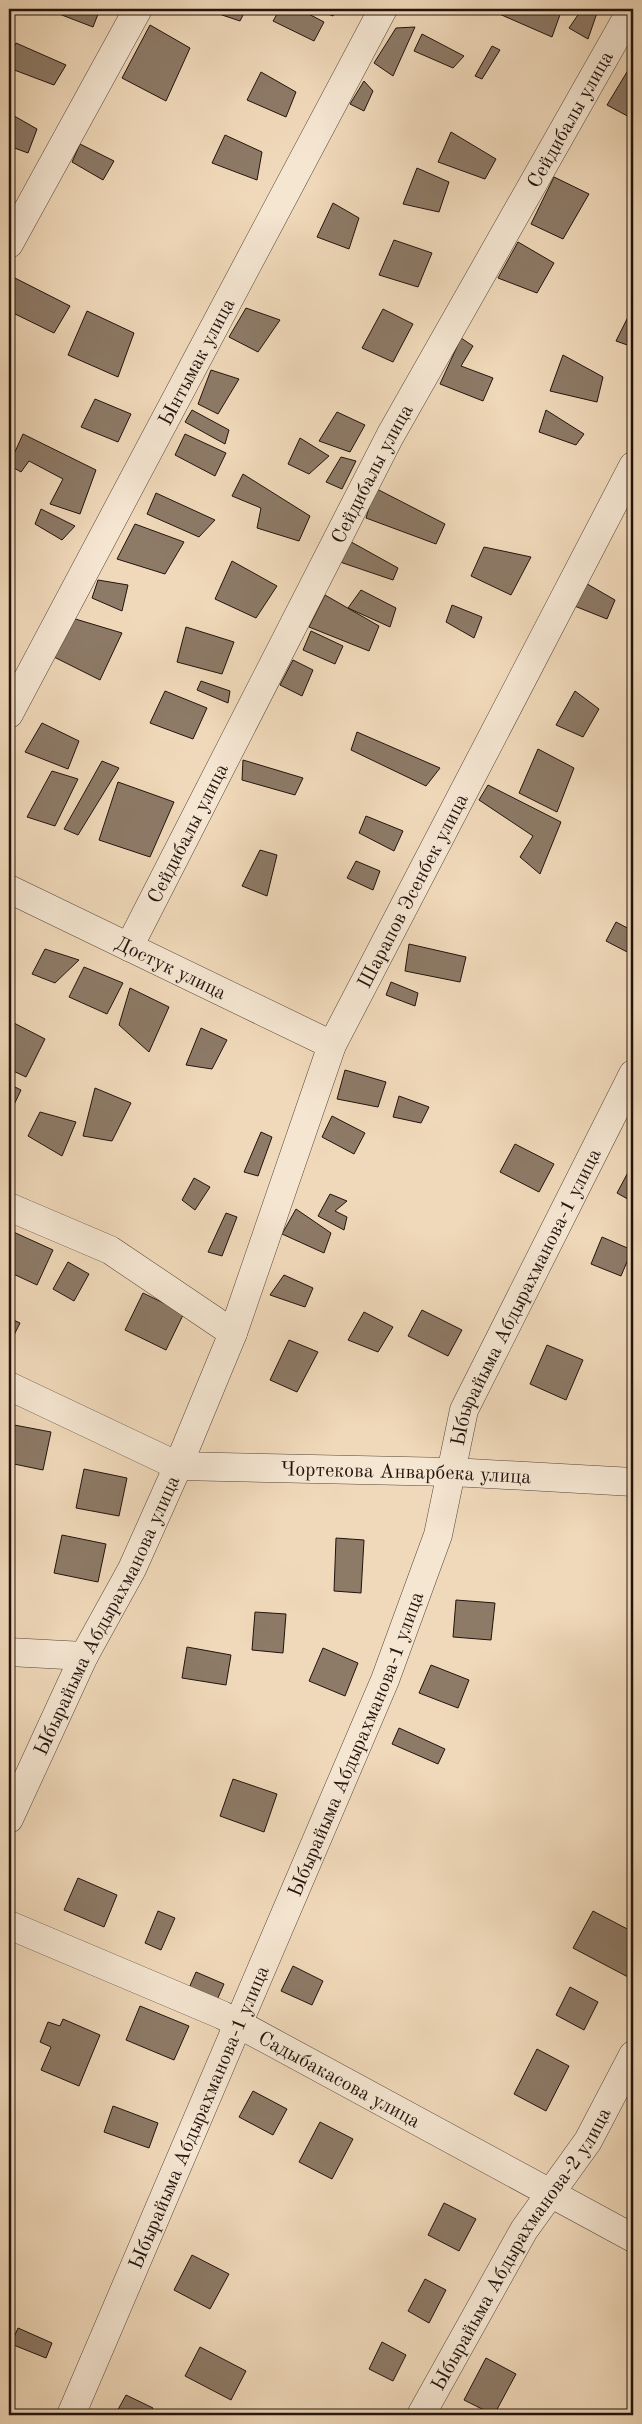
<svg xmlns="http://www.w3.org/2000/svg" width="642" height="2424" font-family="'Old Standard TT',serif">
<rect width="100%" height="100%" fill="#f0d9ba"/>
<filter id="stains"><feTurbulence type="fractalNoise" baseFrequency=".004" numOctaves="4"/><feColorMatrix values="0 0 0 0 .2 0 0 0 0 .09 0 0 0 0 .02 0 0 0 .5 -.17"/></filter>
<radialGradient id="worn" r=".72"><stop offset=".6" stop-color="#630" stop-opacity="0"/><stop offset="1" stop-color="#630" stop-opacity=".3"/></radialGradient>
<path fill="#8d7a67" stroke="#22130d" d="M56 9H100L93 27 54 12Z
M204 9H246L240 21Z
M280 9H299L324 22 314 41 273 21Z
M316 9H336L333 16Z
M499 9H562L552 37 497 13Z
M582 9 598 10 588 39 569 28Z
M150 25 190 48 166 101 122 78Z
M415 27 393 76 374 63 396 28Z
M422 34 464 56 453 68 414 51Z
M16 43 66 65 54 85 9 68V57Z
M492 46 500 50 482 79 475 76Z
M633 62V119L607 105Z
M261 72 296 92 286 117 247 100Z
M364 81 373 91 364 111 350 104Z
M9 113 37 129 28 153 9 146Z
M451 132 496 159 485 179 438 162Z
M225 135 262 152 257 180 212 163Z
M80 144 114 161 103 180 72 162Z
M417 168 449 182 439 212 403 204Z
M554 177 589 194 563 239 531 224Z
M333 203 359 218 349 249 317 237Z
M394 240 432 253 418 287 379 275Z
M518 242 554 263 537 293 498 278Z
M9 275 70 306 54 333 9 311Z
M246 308 280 320 258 352 229 337Z
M383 309 413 324 393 362 362 348Z
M632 309H633V347L616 341Z
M87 311 134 333 118 377 68 355Z
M461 338 473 346 461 366 493 378 483 401 440 384Z
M563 355 603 377 597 402 550 391Z
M9 362 15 366 9 373Z
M211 370 239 379 218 414 198 404Z
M95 399 131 414 118 442 81 427Z
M192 410 229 430 225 444 185 422Z
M546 410 584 434 576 445 539 432Z
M337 412 365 425 350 452 319 441Z
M23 434 96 470 80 514 50 504 63 479 29 461 21 472 9 465Z
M185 434 226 453 215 476 175 455Z
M300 438 329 456 309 474 288 464Z
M341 457 356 461 342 489 326 482Z
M243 474 310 516 299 541 257 528 261 508 232 496Z
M375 488 445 524 436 544 366 518Z
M156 493 215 520 199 537 147 514Z
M41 509 75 526 62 540 35 524Z
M135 524 184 542 165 574 117 559Z
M344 538 398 568 393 580 334 560Z
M484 547 531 557 511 595 471 576Z
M232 561 277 586 256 618 215 599Z
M98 580 128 585 122 611 92 598Z
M582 581 615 600 607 619 572 605Z
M361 590 396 608 390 627 348 608Z
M325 595 379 626 369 651 309 627Z
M452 605 482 617 474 638 446 622Z
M72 618 122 633 100 680 52 656Z
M186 627 234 642 222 674 177 662Z
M311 631 343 646 335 664 303 650Z
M293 660 313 670 302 696 280 685Z
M201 681 230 691 228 703 197 690Z
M165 691 207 708 193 739 150 723Z
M575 691 599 709 583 737 556 725Z
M42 723 79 741 68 769 25 752Z
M357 732 440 768 426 786 351 750Z
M538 749 574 768 557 812 519 793Z
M243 760 303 778 295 795 242 780Z
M102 761 119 768 78 835 64 829Z
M52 771 78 779 55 826 27 817Z
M118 782 174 802 150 857 99 840Z
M488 785 561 822 540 874 520 857 533 836 479 800Z
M366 816 403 831 394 851 359 833Z
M260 850 277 855 267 896 242 886Z
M356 861 380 871 373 890 347 878Z
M616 922 633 931V955L606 941Z
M409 944 466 957 460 982 405 971Z
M45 949 79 960 55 983 32 974Z
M84 967 123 983 107 1014 69 997Z
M391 982 418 993 415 1006 386 995Z
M130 988 169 1007 149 1052 119 1025Z
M12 1022 45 1039 26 1077 9 1069V1030Z
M201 1028 227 1040 212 1069 186 1065Z
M345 1070 386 1082 378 1107 337 1099Z
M9 1084 21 1090 11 1111 9 1109Z
M95 1088 131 1103 112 1141 83 1136Z
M399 1096 429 1107 421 1123 393 1117Z
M40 1112 76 1122 62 1156 28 1136Z
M332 1116 365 1133 354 1154 322 1137Z
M261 1132 272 1137 258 1176 244 1172Z
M515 1144 554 1164 539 1192 500 1172Z
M633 1163V1202L617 1193Z
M194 1178 210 1187 195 1210 182 1200Z
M330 1194 347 1201 335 1211 347 1217 344 1230 318 1216Z
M296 1209 331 1233 324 1253 282 1234Z
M226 1213 237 1217 222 1256 208 1252Z
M9 1230 53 1250 37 1285 9 1272Z
M602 1237 632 1250 621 1276 591 1264Z
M68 1262 89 1274 74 1301 53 1289Z
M284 1275 313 1288 305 1307 270 1295Z
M9 1287 14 1290 9 1301Z
M143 1293 184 1313 166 1350 125 1330Z
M422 1310 462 1330 448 1356 408 1336Z
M364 1312 393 1327 378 1352 348 1340Z
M9 1318 20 1323 9 1345Z
M289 1340 318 1352 297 1392 270 1380Z
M547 1345 583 1360 566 1400 530 1384Z
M9 1424 51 1432 43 1470 9 1463Z
M84 1469 127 1478 119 1516 76 1508Z
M62 1535 106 1544 98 1582 54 1573Z
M336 1538 364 1540 361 1593 334 1591Z
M456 1600 495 1603 491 1640 453 1637Z
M255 1612 286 1614 283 1653 252 1650Z
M187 1647 231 1655 226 1685 182 1678Z
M323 1648 358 1663 345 1696 309 1681Z
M431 1665 469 1680 458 1708 419 1693Z
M399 1728 445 1749 438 1764 392 1744Z
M233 1779 277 1794 264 1832 220 1816Z
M78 1878 117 1895 104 1927 64 1910Z
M158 1911 175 1918 161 1950 145 1943Z
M593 1911 633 1932V1967L628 1977 573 1948Z
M293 1966 323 1981 312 2005 281 1991Z
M196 1972 224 1984 217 2000 189 1988Z
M570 1987 598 2002 584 2030 556 2015Z
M140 2006 189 2026 174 2060 126 2040Z
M63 2019 100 2035 79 2086 41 2070 51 2047 40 2042 48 2022 60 2026Z
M537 2049 569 2066 546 2111 514 2094Z
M253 2091 287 2109 273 2135 239 2117Z
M113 2106 158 2123 149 2148 104 2132Z
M320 2122 353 2139 332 2179 299 2162Z
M444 2203 476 2219 459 2251 428 2235Z
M192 2255 229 2274 210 2309 174 2290Z
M425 2279 446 2290 429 2323 408 2311Z
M18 2328 52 2343 46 2358 11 2344Z
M382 2342 406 2355 393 2381 369 2369Z
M200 2347 246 2371 231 2400 185 2376Z
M486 2358 516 2374 494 2415 464 2400Z
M126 2395 153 2408 150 2415H115Z
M9 2407 28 2415H9Z"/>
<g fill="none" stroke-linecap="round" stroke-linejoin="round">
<g stroke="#564438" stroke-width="29">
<g id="minor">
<path d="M9 244 138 9"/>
<path id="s1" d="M9 714 383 9"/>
<path id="s2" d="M9 889 332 1045"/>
<path id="s3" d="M129 947 390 436 632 9"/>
<path d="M9 1207 110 1250 233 1333"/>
<path id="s4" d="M9 1386 178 1466 452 1472 633 1482"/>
<path d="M9 1652 84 1656"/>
<path id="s5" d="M9 1819 84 1656 132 1569 178 1466 233 1333 332 1045 633 466"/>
<path id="s6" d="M9 1925 222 2015 633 2238"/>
<path id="s7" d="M71 2415 385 1680 438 1535 464 1410 633 1074"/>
<path id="s8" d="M421 2415 524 2230 588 2141 633 2055"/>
</g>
</g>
<use href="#minor" stroke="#f5e6d2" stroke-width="28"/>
</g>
<g text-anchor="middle" stroke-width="4" stroke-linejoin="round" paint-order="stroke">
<g font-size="20" fill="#22130d" stroke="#f5e6d2">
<text dy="7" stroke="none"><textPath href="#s3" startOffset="938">Сейдибалы улица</textPath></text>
<text dy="7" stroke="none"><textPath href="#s1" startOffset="399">Ынтымак улица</textPath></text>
<text dy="7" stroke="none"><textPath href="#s3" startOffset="532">Сейдибалы улица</textPath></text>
<text dy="7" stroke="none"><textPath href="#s3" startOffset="128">Сейдибалы улица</textPath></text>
<text dy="7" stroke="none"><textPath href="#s5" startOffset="1014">Шарапов Эсенбек улица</textPath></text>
<text dy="7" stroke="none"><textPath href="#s2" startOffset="180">Достук улица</textPath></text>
<text dy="7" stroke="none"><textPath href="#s7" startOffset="1209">Ыбырайыма Абдырахманова-1 улица</textPath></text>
<text dy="7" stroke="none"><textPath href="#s4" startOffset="415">Чортекова Анварбека улица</textPath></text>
<text dy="7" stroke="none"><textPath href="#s5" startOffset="226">Ыбырайыма Абдырахманова улица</textPath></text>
<text dy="7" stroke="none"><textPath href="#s7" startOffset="729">Ыбырайыма Абдырахманова-1 улица</textPath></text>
<text dy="7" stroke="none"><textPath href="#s6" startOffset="365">Садыбакасова улица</textPath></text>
<text dy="7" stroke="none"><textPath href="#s7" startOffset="324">Ыбырайыма Абдырахманова-1 улица</textPath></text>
<text dy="7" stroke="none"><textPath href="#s8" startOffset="194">Ыбырайыма Абдырахманова-2 улица</textPath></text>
</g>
</g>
<rect width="642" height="2424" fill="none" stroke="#f0d9ba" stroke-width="30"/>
<rect x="10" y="10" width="622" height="2404" fill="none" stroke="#22130d" stroke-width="2.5"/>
<rect x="15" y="15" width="612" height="2394" fill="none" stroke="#22130d"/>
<rect width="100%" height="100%" filter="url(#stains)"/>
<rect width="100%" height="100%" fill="url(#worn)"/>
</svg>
